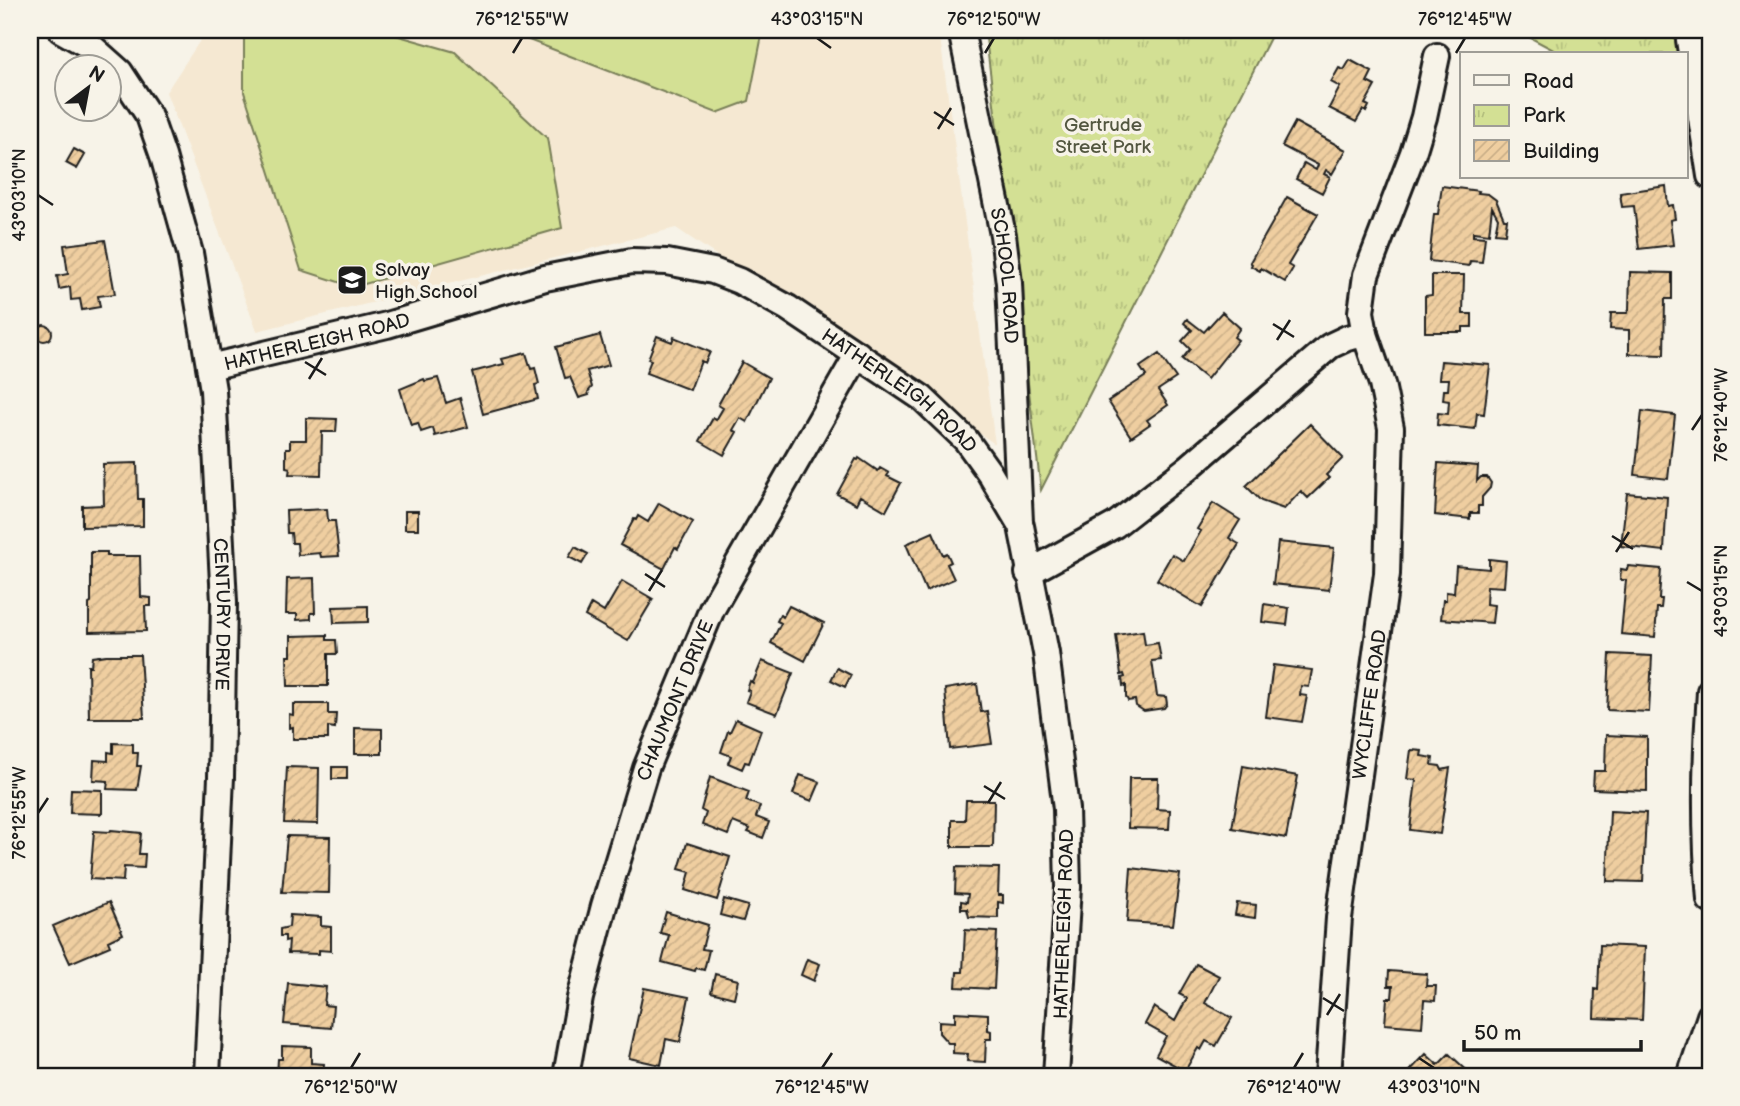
<svg xmlns="http://www.w3.org/2000/svg" width="1740" height="1106" font-family="'Balsamiq Sans',sans-serif">
<defs>
<pattern id="park-tufts" width="24" height="20" patternUnits="userSpaceOnUse" patternTransform="scale(1.75)"><rect width="24" height="20" fill="#d3e094"/><path d="M3 7l-1-3M5 7V3M7 7l1-3M15 17l-1-3M17 17v-4M19 17l1-3" fill="none" stroke="#b5c07f"/></pattern>
<pattern id="building-hatch" width="6" height="6" patternUnits="userSpaceOnUse" patternTransform="scale(1.75)"><rect width="6" height="6" fill="#efcea0"/><path d="M-1 1l2-2M0 6l6-6M5 7l2-2" fill="none" stroke="#ccb089"/></pattern>
</defs>
<rect width="100%" height="100%" fill="#f7f3e8"/>
<filter id="ink" filterUnits="userSpaceOnUse"><feTurbulence type="fractalNoise" baseFrequency=".0143" numOctaves="2"/><feDisplacementMap in="SourceGraphic" scale="14" xChannelSelector="R" yChannelSelector="G"/><feConvolveMatrix kernelMatrix="1 2 1 2 8 2 1 2 1" color-interpolation-filters="sRGB"/></filter>
<g filter="url(#ink)">
<path fill="#f5e8d2" d="M207 30H939L995 444 676 228 257 331 166 92Z"/>
<path fill="url(#park-tufts)" stroke="#787e58" stroke-width="2" d="M985 30H1274L1041 490Z
M1516 30H1710V136L1686 122V54H1561Z"/>
<path fill="#d3e094" stroke="#787e58" stroke-width="2" d="M244 30H378L455 52 547 138 562 228 354 287 301 270 244 92Z
M503 30H763L749 101 717 113Z"/>
<path fill="url(#building-hatch)" stroke="#1c1c1c" stroke-width="2" d="M1350 60 1372 72 1367 82 1375 86 1365 104 1369 106 1366 112 1363 110 1356 122 1329 108 1340 87 1331 82 1339 68 1344 70Z
M1295 122 1346 150 1332 174 1326 170 1324 174 1330 177 1322 193 1296 179 1304 163 1316 170 1318 165 1282 146Z
M74 149 85 155 77 169 66 163Z
M1442 186 1479 191 1478 193 1488 194 1496 200 1504 219H1507L1505 234 1495 233 1498 218 1492 207 1489 234 1473 232V236L1485 237 1482 262 1470 261 1469 266 1429 261 1434 214H1438Z
M1666 186 1668 206 1673 205 1675 219 1670 220 1673 245 1639 249 1634 206 1622 207 1620 193Z
M1287 197 1318 214 1288 265 1293 268 1285 282 1261 268 1260 271 1251 266 1252 264 1250 262Z
M105 240 115 294 98 296 100 307 82 310 80 299 71 300 70 287 59 289 57 276 68 274 64 245Z
M1630 272 1672 273V299H1665L1664 355 1629 354V330L1610 329 1611 313H1627L1629 310Z
M1432 275H1464L1463 314H1472V327H1463V332H1425V296L1432 295Z
M1222 312 1240 328 1234 337 1238 340 1207 379 1182 359 1190 349 1182 341 1192 330 1184 323 1187 319 1204 332Z
M36 333a8 8 0 1 1 16 0a8 8 0 1 1-16 0Z
M600 335 609 365 587 371 592 387 588 392 589 395 579 398 570 377 565 378 556 347Z
M657 336 672 342 674 337 710 352 705 363 701 361 690 390 646 373 651 360 648 359Z
M526 353 531 369 535 368 539 384 535 385 538 399 483 414 472 372 504 364 502 359Z
M1159 354 1176 378 1158 390 1168 405 1147 420 1150 424 1131 437 1108 401 1146 376 1140 367Z
M1441 361 1490 365 1484 414 1477 413 1475 429 1437 425 1438 413 1448 414 1449 401 1443 400 1444 390H1448L1449 379H1439Z
M742 362 769 378 747 422 740 418 733 430 737 432 724 455 700 441 713 418 716 420 723 408 718 405Z
M438 378 446 403 460 398 468 427 435 436 433 428 421 432 418 423 411 425 400 389 424 379 425 381Z
M1642 411 1675 415 1668 479 1635 475Z
M306 418 337 419 336 432H322L321 475 289 474 290 468 286 467V448H290V440H306Z
M1310 424 1343 458 1326 475 1329 478 1308 498 1301 491 1284 509 1261 501 1246 486Z
M859 458 878 471 880 468 889 473 887 476 901 483 886 511 860 496 856 504 837 494 856 459 858 460Z
M137 463 138 499H143V526L82 527V506L104 505 103 464Z
M1438 463 1478 466 1477 481 1481 477H1487L1491 483 1490 488 1482 497V506H1478V513H1470V519L1435 515Z
M1627 493 1667 497 1664 551 1621 546Z
M659 503 693 522 678 549 675 547 664 569 620 545 634 519 636 520 638 516 648 522Z
M1213 503 1240 520 1229 538 1239 544 1202 607 1157 580 1172 554 1184 561 1201 531 1197 529Z
M327 509 328 521H335L339 556 321 557 320 553 298 555 297 543H292L291 533H287L286 511Z
M405 511H418V529H405Z
M933 532 943 555 947 553 951 562 947 564 954 579 926 591 906 544Z
M1278 542 1334 548 1329 590 1273 584Z
M575 547 588 554 582 564 569 557Z
M91 552H107V556H140L141 597 151 598V606H145L146 631 89 632V604L91 603Z
M1489 559 1506 561 1504 587 1487 586 1486 604 1494 605 1492 623 1441 619 1443 600H1446V592L1454 593 1456 566 1489 569Z
M1628 566 1661 569 1659 599H1662L1661 608H1657L1655 637 1621 634 1626 580H1620L1621 569 1627 570Z
M314 578 315 613H311V619L297 620V614H286L287 579Z
M622 581 653 599 628 641 585 616 591 604 604 612Z
M1264 604 1289 608 1287 625 1262 622Z
M368 606V622L334 623 333 607Z
M789 606 824 623 805 661 771 643 781 623 777 621 780 615 783 617Z
M1143 631 1145 645 1158 643 1161 660 1152 661 1157 696 1166 697 1167 704 1164 708 1144 711 1136 706 1135 700 1128 701 1126 697V685L1123 686 1122 678 1125 677 1124 674 1121 675 1116 635Z
M327 635V640H336L337 654H328V686H288L287 656H291V636Z
M1610 654 1652 656 1649 712 1607 710Z
M106 655H140L144 718H89L88 666H91L92 657Z
M762 661 793 673 777 714 746 702 750 691 747 690 750 681 753 683Z
M1273 665 1312 670 1309 687 1301 686 1300 695 1307 696 1302 722 1266 717Z
M837 668 851 675 845 687 831 680Z
M977 684 981 712 987 711 992 744 950 749 945 689Z
M293 704H328V714H336L335 728 328 727V739H293V727L289 728V714L293 715Z
M736 719 761 730 749 763 745 762 742 769 728 763 731 756 721 752 728 731 730 732Z
M355 728 382 729V754H355Z
M1606 735 1647 737V791L1593 789 1594 771H1605Z
M113 743 133 744V753H138L137 766H141L137 790 107 789 108 781 93 780 94 760 108 761V752L113 753Z
M1411 750 1422 751 1421 756 1433 758 1432 765 1440 766 1442 770 1450 768 1440 834 1410 830 1416 780 1407 779Z
M1243 766 1298 776 1286 838 1232 828Z
M287 767 319 768 318 824 284 823Z
M332 767H347V779H332Z
M800 775 820 782 812 801 793 794Z
M710 777 749 792 746 801 760 806 756 817 769 822 763 838 748 832 750 829 733 822 728 835 702 825 706 813 701 810Z
M1129 778H1158L1157 809 1170 810 1169 829 1128 828Z
M71 789 102 790V814L70 813Z
M966 800H994L993 847H952V820H965Z
M1610 811 1646 813 1643 882 1607 881Z
M111 830 141 833 139 854H145L144 868 124 867 123 881 90 879 94 831 110 832Z
M287 836 330 837 329 893 282 892Z
M687 843 730 857 717 900 685 890 690 872 679 869Z
M956 867 999 868 998 895H1003V903L998 902V918L969 917 967 909H961V901L967 902 968 894 955 893Z
M1131 868 1180 874 1173 925 1127 922Z
M724 899 748 906 743 921 720 915Z
M109 902 123 934 108 941 110 946 70 963 53 926Z
M1237 903 1256 905 1255 918 1235 915Z
M666 912 708 925 702 949 709 950 704 970 696 968 695 971 662 962 669 935 660 933Z
M290 915 321 917V926L331 927V951L319 950V954L288 953 289 940 285 941V936H280V929L289 927Z
M965 930 997 932 994 989 956 987 957 972H963Z
M1600 945 1645 947 1642 1020 1594 1018 1595 989 1598 990Z
M807 959 820 964 814 981 801 975Z
M1196 964 1219 976 1205 1003 1232 1018 1216 1046 1206 1041 1201 1050 1198 1048 1185 1071 1156 1055 1166 1036 1145 1024 1154 1007 1175 1021 1187 998 1179 994Z
M1389 971 1427 974 1426 986H1436L1435 1001 1424 1000 1422 1027 1385 1024 1387 998H1392L1393 986H1388Z
M715 974 738 980 734 998 711 992Z
M288 983 326 987 324 1005 333 1006 331 1028 284 1024Z
M644 988 689 997 680 1042 666 1039 661 1065 629 1058Z
M955 1012 988 1014V1030L991 1031V1039H986L985 1062 967 1061 968 1054 953 1053V1043H948L939 1033V1021L955 1022Z
M282 1046 311 1047V1063L324 1064 323 1076H277L278 1059H282Z
M1426 1054 1438 1065 1449 1054 1472 1075 1405 1076Z"/>
<g fill="none" stroke-linecap="round" stroke-linejoin="round">
<g stroke="#1c1c1c" stroke-width="30">
<g id="minor">
<path id="s1" d="M61 30 93 48 120 72 149 116 163 156 190 253 213 390 224 602 221 777 207 1076"/>
<path id="s2" d="M961 30 1003 235 1009 283 1020 522"/>
<path d="M1689 40 1710 176"/>
<path id="s3" d="M210 367 387 325 545 278 632 261 667 262 713 271 739 281 788 308 922 398 966 440 989 472 1021 526 1046 653 1066 809 1068 887 1056 1076"/>
<path d="M1028 573 1115 525 1188 468 1330 346 1347 338 1365 334"/>
<path d="M1710 691C1705 761 1704 830 1710 900"/>
<path id="s4" d="M566 1076 580 998 604 906 646 768 712 609 858 354"/>
<path id="s5" d="M1328 1076 1339 918 1387 574 1391 428 1382 384 1365 334 1361 312 1366 275 1413 153 1424 117 1437 56"/>
<path d="M1690 1076 1710 1016"/>
</g>
</g>
<use href="#minor" stroke="#f7f3e8" stroke-width="24"/>
</g>
</g>
<path fill="none" stroke="#1c1c1c" stroke-width="2.5" d="M817 38 831 48M513 53 522 38M985 53 994 38M1456 53 1465 38M934 112 954 125M938 129 951 108M38 195 53 205M1273 324 1294 337M1277 340 1290 320M305 362 326 375M309 379 322 358M1692 430 1702 415M1612 536 1633 549M1616 552 1629 532M645 574 665 587M1687 582 1702 591M649 591 662 570M984 786 1005 799M988 803 1001 782M38 813 48 798M1323 998 1344 1011M1327 1015 1340 994M1419 1058 1434 1068M351 1068 360 1053M822 1068 832 1053M1294 1068 1303 1053"/>
<defs>
<g id="school-square" transform="scale(1.575)"><rect x="-9" y="-9" width="18" height="18" rx="4" fill="#1c1c1c" stroke="#f7f3e8"/><path d="M0-5L7-2L0 1L-7-2ZM-4 1L0 2.5L4 1V4Q0 6-4 4Z" fill="#fff"/></g>
</defs>
<g fill-rule="evenodd">
<use href="#school-square" x="352" y="280"/>
</g>
<g text-anchor="middle" stroke-width="7" stroke-linejoin="round" paint-order="stroke">
<g font-size="19" fill="#535740" stroke="#f7f3e8">
<text x="1103" y="131">Gertrude<tspan x="1103" dy="22">Street Park</tspan></text>
</g>
<g font-size="19" fill="#1c1c1c" stroke="#f7f3e8" text-anchor="start">
<text x="375" y="276">Solvay<tspan x="375" dy="22">High School</tspan></text>
</g>
<g font-size="19" fill="#1c1c1c" stroke="#f7f3e8">
<text dy="7" stroke="none"><textPath href="#s2" startOffset="250">SCHOOL ROAD</textPath></text>
<text dy="7" stroke="none"><textPath href="#s3" startOffset="110">HATHERLEIGH ROAD</textPath></text>
<text dy="7" stroke="none"><textPath href="#s3" startOffset="740">HATHERLEIGH ROAD</textPath></text>
<text dy="7" stroke="none"><textPath href="#s1" startOffset="632">CENTURY DRIVE</textPath></text>
<text dy="7" stroke="none"><textPath href="#s4" startOffset="392">CHAUMONT DRIVE</textPath></text>
<text dy="7" stroke="none"><textPath href="#s5" startOffset="374">WYCLIFFE ROAD</textPath></text>
<text transform="translate(1063 924) rotate(-88)" y="7">HATHERLEIGH ROAD</text>
</g>
</g>
<rect width="1740" height="1106" fill="none" stroke="#f7f3e8" stroke-width="77"/>
<rect x="1460" y="52" width="228" height="126" fill="#f7f3e8" stroke="#9f9d96" stroke-width="2"/>
<rect x="1474" y="75" width="35" height="10" fill="#f7f3e8" stroke="#9f9d96" stroke-width="2"/>
<text x="1523" y="88" font-size="21" fill="#1c1c1c">Road</text>
<rect x="1474" y="105" width="35" height="21" fill="url(#park-tufts)" stroke="#9f9d96" stroke-width="2"/>
<text x="1523" y="122" font-size="21" fill="#1c1c1c">Park</text>
<rect x="1474" y="140" width="35" height="21" fill="url(#building-hatch)" stroke="#9f9d96" stroke-width="2"/>
<text x="1523" y="158" font-size="21" fill="#1c1c1c">Building</text>
<g transform="translate(88 88) rotate(32)"><circle r="33" fill="#f7f3e8" stroke="#9f9d96" stroke-width="2"/>
<path d="M0-5L12 26L0 18L-12 26Z" fill="#1c1c1c"/>
<text y="-10" font-size="19" font-weight="bold" text-anchor="middle" fill="#1c1c1c">N</text>
</g>
<path d="M1464 1040v10h177v-10" fill="none" stroke="#1c1c1c" stroke-width="3.5"/>
<text x="1474" y="1040" font-size="21" fill="#1c1c1c" stroke="#f7f3e8" stroke-width="5" paint-order="stroke">50 m</text>
<rect x="38" y="38" width="1664" height="1030" fill="none" stroke="#1c1c1c" stroke-width="2.5"/>
<g font-size="18" text-anchor="middle" fill="#1c1c1c">
<text x="522" y="25">76°12'55"W</text>
<text x="817" y="25">43°03'15"N</text>
<text x="994" y="25">76°12'50"W</text>
<text x="1465" y="25">76°12'45"W</text>
<text transform="translate(19 195) rotate(-90)" y="6">43°03'10"N</text>
<text transform="translate(1721 415) rotate(-90)" y="6">76°12'40"W</text>
<text transform="translate(1721 591) rotate(-90)" y="6">43°03'15"N</text>
<text transform="translate(19 813) rotate(-90)" y="6">76°12'55"W</text>
<text x="351" y="1093">76°12'50"W</text>
<text x="822" y="1093">76°12'45"W</text>
<text x="1294" y="1093">76°12'40"W</text>
<text x="1434" y="1093">43°03'10"N</text>
</g>
</svg>
